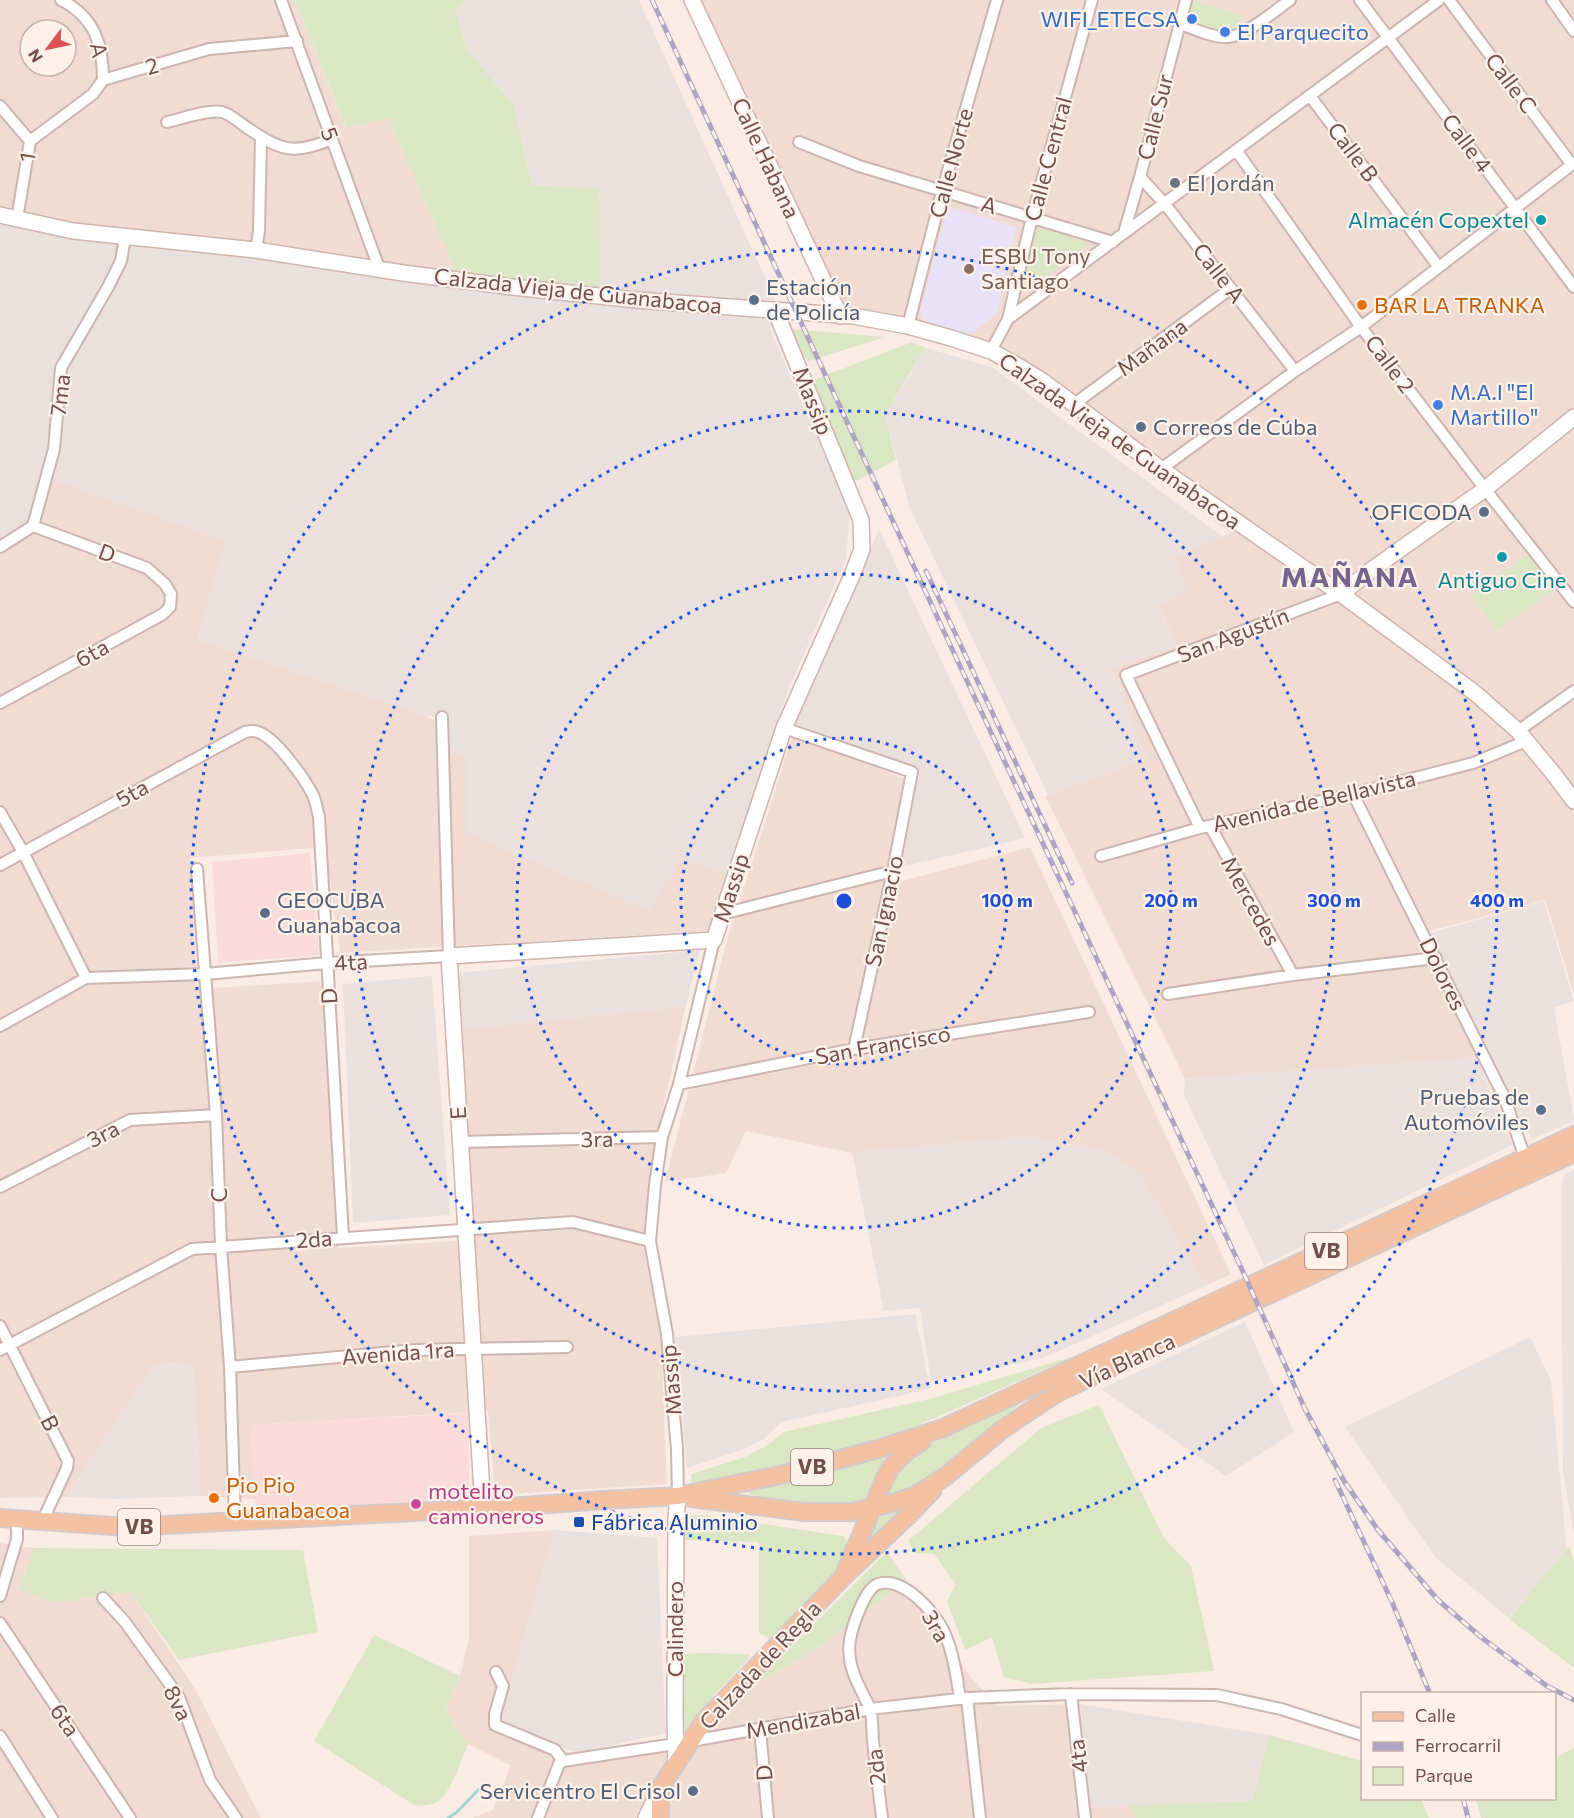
<svg xmlns="http://www.w3.org/2000/svg" width="1574" height="1818" font-family="Commissioner,sans-serif">
<rect width="100%" height="100%" fill="#faece5"/>
<path fill="#f1dcd4" fill-rule="evenodd" d="M0 0H295L345 127 388 118 459 279 0 215ZM30 30H66V66H30Z
M695 0H1574V995L1545 900 1415 935 1478 1058 1185 1079 1045 796 1146 759 1112 668 1177 646 1159 606 1176 556 1231 533 1084 420 987 359 923 334 848 311Z
M53 479 226 541 198 639 424 715 439 722 443 745 466 757 680 858 729 873 709 931 340 953 326 847 190 858 197 989 323 981 338 1248 472 1240 460 1029 686 1006 658 1130 649 1180 643 1246 661 1335 667 1484 495 1495 488 1411 250 1425 255 1499 200 1496 193 1364 155 1363 67 1497 0 1498V547L33 526Z
M794 731 904 779 883 886 1030 847 1231 1274 1205 1286 1140 1174 1103 1150 1026 1137 852 1153 746 1131 726 1173 665 1182 726 944Z
M555 1530 499 1724 577 1756 669 1752 668 1763 639 1818H472L493 1810 511 1765H510L468 1744 457 1730 446 1710 460 1676 469 1638V1536Z
M0 1543 34 1548 19 1588 55 1603 130 1591 194 1687 261 1818H0Z
M907 1581 969 1675 998 1706 1080 1704 1090 1807 1132 1805 1136 1818H666L669 1790 712 1723 736 1696 816 1649Z"/>
<path fill="#fadbd9" d="M310 853 319 955 218 963 212 862Z
M469 1413V1501L256 1511 249 1425Z"/>
<path fill="#eae1df" d="M466 0H639L777 304 770 329 850 514 846 559 788 690 729 873 680 858 650 911 466 833V757L443 745 441 717 424 715 198 639 226 541 53 480 33 526 0 547V215L296 257 588 285 600 290 532 185 513 104 467 49 455 11Z
M926 348 992 367 1223 537 1176 556 1187 589 1159 607 1177 646 1112 668 1146 759 1048 795 910 509 885 415Z
M879 529 1025 838 901 867 919 770 795 724Z
M1544 901 1574 1001 1554 1007 1574 1121 1532 1139 1436 958 1430 933Z
M700 950 686 1006 460 1029 457 973Z
M432 976 450 1215 353 1223 343 984Z
M1478 1058 1512 1145 1264 1265 1184 1095 1185 1079Z
M1026 1137 1103 1150 1140 1174 1205 1286 1043 1358 931 1381 920 1308 884 1311 852 1153Z
M1574 1170V1535L1563 1471 1561 1186 1564 1174Z
M915 1314 930 1389 782 1422 764 1439 744 1449 687 1468 675 1337Z
M1245 1322 1294 1432 1226 1476 1101 1389Z
M1530 1337 1551 1380 1567 1553 1509 1618 1436 1558 1345 1427Z
M155 1363 193 1364 200 1496 116 1499 67 1497Z
M555 1530 657 1538 666 1733 577 1753 499 1724Z
M1080 1704 1269 1735 1253 1801 1090 1807Z"/>
<path fill="#e9e1f7" d="M954 208 1016 227 997 313 969 336 938 330 923 319 920 311 946 213Z"/>
<path fill="#dbe7c4" d="M295 0H466L455 11 467 49 513 104 532 185 599 189 601 290 588 285 459 279 388 118 346 128Z
M1191 0H1194L1243 16 1229 36 1183 22Z
M1037 227 1083 241 1086 246 1024 293 1020 290 1032 233Z
M789 329 885 337 809 361 798 350Z
M912 342 926 348 911 371 885 415 896 460 854 482 813 380Z
M1528 554 1554 590 1497 631 1471 595Z
M1072 1357 890 1438 817 1459 692 1487 691 1474 745 1457 766 1446 784 1432 929 1399Z
M1025 1397 1026 1399 920 1486 883 1499 891 1475 907 1455Z
M1099 1405 1164 1538 1191 1566 1214 1671 1032 1684 1004 1677 992 1637 965 1650 947 1601 956 1584 934 1554 915 1553 908 1541 1041 1428Z
M881 1457 884 1458V1461L869 1501C858 1503 847 1505 836 1506 818 1508 755 1501 744 1490Z
M899 1511V1515L862 1551 873 1518Z
M703 1515 843 1536C846 1539 850 1543 849 1548 846 1577 792 1620 771 1639L759 1633V1542L682 1540V1516Z
M1569 1546 1574 1561V1668L1509 1619Z
M34 1548 303 1550 318 1632 179 1660 130 1591 55 1603 19 1589Z
M887 1552 907 1581 816 1649 736 1696 778 1660Z
M374 1635 460 1676 446 1710 457 1730 468 1744C463 1757 451 1789 442 1798 435 1805 424 1807 414 1805L314 1741Z
M699 1653 749 1654V1658L713 1696 685 1737 681 1658 685 1654Z
M1269 1735 1362 1761V1798L1421 1799 1429 1818H1136L1132 1805 1253 1801Z
M1574 1748V1818H1481L1476 1799 1554 1798 1555 1758Z"/>
<g fill="none" stroke-linecap="round" stroke-linejoin="round">
<path stroke="#a2d3ce" stroke-width="3" d="M448 1818 457 1812 481 1787"/>
<g stroke="#cdb4af" stroke-width="14">
<path id="street" d="M61 0C95 17 103 45 103 80
M281 0 379 268
M1360 0 1574 287
M1449 0 1572 165
M1552 0 1574 31
M1179 23C1194 29 1212 38 1229 37 1245 36 1276 10 1290 0
M1310 96 1438 266
M0 106 30 141 17 219
M167 122C181 119 208 109 222 112 230 114 239 122 246 127 280 150 293 156 332 139
M30 141 93 94 103 80 209 49 297 41
M799 142 859 166 1113 242
M1236 150 1361 327 1485 489 1574 602
M1140 177 1164 203 1295 371
M1124 233 1140 177 1186 0
M256 250 259 231 261 138
M1008 319 1032 217 1092 0
M908 326 942 192 997 0
M991 351 1008 319 1439 0
M1073 405 1230 289
M1161 469 1295 371 1361 327 1574 163
M0 547 33 526 54 449 61 368 108 287 121 261 125 237
M0 703 163 614 170 607 171 594 165 584 147 568 33 526
M784 728 912 772 893 871 854 1049
M1518 731 1574 691
M1353 794 1505 1099 1525 1158
M0 812 23 852 86 978
M1210 826 1293 975
M1200 828 1126 675 1341 594
M1101 856 1200 828 1353 794 1473 763 1526 741
M0 865 245 732C250 731 254 730 258 732 276 738 304 778 313 795 316 802 317 810 319 817L343 1237
M197 869 216 1115 221 1246 230 1367 235 1522
M722 914 893 871
M1168 994 1293 975 1436 958
M0 1026 86 978 205 974 327 963 449 956 442 717
M679 1084 854 1049 1089 1012
M460 1142 662 1137
M0 1187 130 1120 216 1115
M0 1326 68 1461 67 1468 42 1522
M0 1350 192 1249 573 1222 650 1241
M230 1367 415 1350 567 1347
M678 1496 677 1449 667 1334 650 1241 655 1185 662 1137 679 1084 714 940
M0 1596 17 1539V1520
M103 1598 125 1622 179 1697 210 1780 236 1818
M0 1623 130 1818
M496 1672 503 1686 495 1714V1725L555 1750 563 1761
M1071 1694 1085 1818
M967 1698 980 1818
M760 1729 768 1818
M0 1736 52 1818
M563 1761 675 1744 870 1709 967 1698 1071 1694 1217 1695 1281 1709 1362 1735
M538 1818 559 1764 563 1761
M882 1818C879 1792 876 1766 873 1741 872 1730 873 1718 870 1709 868 1703 864 1697 862 1692 853 1675 847 1659 850 1640 852 1627 865 1588 878 1584 903 1576 935 1612 944 1632 953 1651 957 1678 960 1699"/>
</g>
<g stroke="#d0b3ac" stroke-width="18">
<path id="secondary" d="M692 0 840 316
M0 215 73 231 256 250 403 273 512 287 637 300 853 316 908 326 951 338 991 351 1020 367 1044 382 1161 469 1341 594 1475 693 1518 731 1553 773 1574 801
M1341 594 1374 568 1485 489 1574 417
M483 1508 449 956 714 940 784 728 853 573 862 549 861 520 775 310
M676 1763 675 1715 676 1518 678 1496
M646 1818 660 1788"/>
</g>
<g stroke="#d4cac9" stroke-width="20">
<path id="primary" d="M691 1498 805 1512H852L889 1504 914 1496 926 1489 946 1476 1003 1429 1057 1393 1574 1153
M0 1518 127 1527 510 1507 604 1500 678 1496 780 1475 878 1449 943 1428 1574 1135
M846 1570 887 1474C896 1458 907 1451 922 1441
M660 1818V1788L704 1721 843 1577 909 1515 932 1491"/>
</g>
<use href="#street" stroke="#fff" stroke-width="10"/>
<use href="#secondary" stroke="#fff" stroke-width="15"/>
<use href="#primary" stroke="#f4c1a2" stroke-width="16"/>
<g stroke="#ada4c3" stroke-width="5">
<path id="rail" d="M652 0 946 636 1244 1274 1305 1409 1344 1481 1378 1530 1438 1600 1482 1638 1547 1686 1574 1700
M926 571 1072 883
M1335 1480 1392 1602 1430 1694
M1463 1798 1468 1818"/>
</g>
<use href="#rail" stroke="#fdf1ea" stroke-width="3" stroke-dasharray="9" stroke-linecap="butt"/>
</g>
<g fill="none" stroke="#1d4ed8" stroke-width="3" stroke-dasharray="3 6">
<circle cx="844" cy="901" r="163"/>
<circle cx="844" cy="901" r="327"/>
<circle cx="844" cy="901" r="490"/>
<circle cx="844" cy="901" r="653"/>
</g>
<g fill="#3f7fe0" stroke="#fdf1ea" stroke-width="2">
<circle cx="1192" cy="19" r="6"/>
<circle cx="1225" cy="32" r="6"/>
<circle cx="1438" cy="405" r="6"/>
</g>
<circle fill="#6b7280" stroke="#fdf1ea" stroke-width="2" cx="1175" cy="183" r="6"/>
<g fill="#0f9aa8" stroke="#fdf1ea" stroke-width="2">
<circle cx="1541" cy="220" r="6"/>
<circle cx="1502" cy="557" r="6"/>
</g>
<circle fill="#8d6e63" stroke="#fdf1ea" stroke-width="2" cx="969" cy="269" r="6"/>
<g fill="#5c6f8a" stroke="#fdf1ea" stroke-width="2">
<circle cx="754" cy="300" r="6"/>
<circle cx="1141" cy="427" r="6"/>
<circle cx="1484" cy="512" r="6"/>
<circle cx="265" cy="913" r="6"/>
<circle cx="1541" cy="1110" r="6"/>
<circle cx="693" cy="1791" r="6"/>
</g>
<g fill="#e8710a" stroke="#fdf1ea" stroke-width="2">
<circle cx="1362" cy="305" r="6"/>
<circle cx="214" cy="1498" r="6"/>
</g>
<circle fill="#d1479c" stroke="#fdf1ea" stroke-width="2" cx="416" cy="1504" r="6"/>
<rect fill="#1a4fb4" stroke="#fdf1ea" stroke-width="2" x="573" y="1516" width="12" height="12" rx="3"/>
<g text-anchor="middle" stroke-width="4.5" stroke-linejoin="round" paint-order="stroke">
<g fill="#fdf1ea" stroke="#9b807b" stroke-width="1.5">
<rect x="1305" y="1233" width="42" height="36" rx="4.5"/>
<rect x="791" y="1449" width="42" height="36" rx="4.5"/>
<rect x="118" y="1509" width="42" height="36" rx="4.5"/>
</g>
<g font-size="21" font-weight="bold" fill="#71504c">
<text x="1326" y="1258">VB</text>
<text x="812" y="1474">VB</text>
<text x="139" y="1534">VB</text>
</g>
<g font-size="22" fill="#366cbe" stroke="#fdf1ea" text-anchor="start">
<text x="1180" y="27" text-anchor="end">WIFI_ETECSA</text>
<text x="1237" y="40">El Parquecito</text>
<text x="1450" y="400">M.A.I "El<tspan x="1450" dy="25">Martillo"</tspan></text>
</g>
<g font-size="22" fill="#71504c" stroke="#fdf1ea">
<text transform="translate(99 50) rotate(78)" y="8">A</text>
<text transform="translate(152 66) rotate(-16)" y="8">2</text>
<text transform="translate(1511 83) rotate(53)" y="8">Calle C</text>
<text transform="translate(1155 117) rotate(-76)" y="8">Calle Sur</text>
<text transform="translate(330 134) rotate(70)" y="8">5</text>
<text transform="translate(1467 143) rotate(53)" y="8">Calle 4</text>
<text transform="translate(1353 152) rotate(53)" y="8">Calle B</text>
<text transform="translate(27 157) rotate(-81)" y="8">1</text>
<text transform="translate(766 158) rotate(65)" y="8">Calle Habana</text>
<text transform="translate(1048 159) rotate(-75)" y="8">Calle Central</text>
<text transform="translate(951 163) rotate(-75)" y="8">Calle Norte</text>
<text transform="translate(989 205) rotate(16)" y="8">A</text>
<text transform="translate(1219 273) rotate(52)" y="8">Calle A</text>
<text transform="translate(578 291) rotate(6)" y="8">Calzada Vieja de Guanabacoa</text>
<text transform="translate(1152 347) rotate(-36)" y="8">Mañana</text>
<text transform="translate(1390 364) rotate(53)" y="8">Calle 2</text>
<text transform="translate(60 395) rotate(-83)" y="8">7ma</text>
<text transform="translate(813 401) rotate(68)" y="8">Massip</text>
<text transform="translate(1120 441) rotate(35)" y="8">Calzada Vieja de Guanabacoa</text>
<text transform="translate(107 553) rotate(20)" y="8">D</text>
<text transform="translate(1233 635) rotate(-21)" y="8">San Agustín</text>
<text transform="translate(92 653) rotate(-29)" y="8">6ta</text>
<text transform="translate(132 793) rotate(-29)" y="8">5ta</text>
<text transform="translate(1314 801) rotate(-13)" y="8">Avenida de Bellavista</text>
<text transform="translate(731 888) rotate(-72)" y="8">Massip</text>
<text transform="translate(1251 901) rotate(61)" y="8">Mercedes</text>
<text transform="translate(884 911) rotate(-78)" y="8">San Ignacio</text>
<text transform="translate(351 962) rotate(-3)" y="8">4ta</text>
<text transform="translate(1443 974) rotate(64)" y="8">Dolores</text>
<text transform="translate(329 996) rotate(-93)" y="8">D</text>
<text transform="translate(883 1045) rotate(-10)" y="8">San Francisco</text>
<text transform="translate(458 1113) rotate(-94)" y="8">E</text>
<text transform="translate(103 1134) rotate(-27)" y="8">3ra</text>
<text transform="translate(597 1139) rotate(-1)" y="8">3ra</text>
<text transform="translate(219 1195) rotate(-92)" y="8">C</text>
<text transform="translate(314 1239) rotate(-4)" y="8">2da</text>
<text transform="translate(398 1353) rotate(-4)" y="8">Avenida 1ra</text>
<text transform="translate(1127 1361) rotate(-25)" y="8">Vía Blanca</text>
<text transform="translate(671 1380) rotate(-95)" y="8">Massip</text>
<text transform="translate(50 1423) rotate(63)" y="8">B</text>
<text transform="translate(936 1626) rotate(60)" y="8">3ra</text>
<text transform="translate(675 1629) rotate(-90)" y="8">Calindero</text>
<text transform="translate(760 1665) rotate(-47)" y="8">Calzada de Regla</text>
<text transform="translate(178 1703) rotate(63)" y="8">8va</text>
<text transform="translate(65 1720) rotate(56)" y="8">6ta</text>
<text transform="translate(803 1721) rotate(-10)" y="8">Mendizabal</text>
<text transform="translate(1078 1756) rotate(-97)" y="8">4ta</text>
<text transform="translate(876 1767) rotate(-96)" y="8">2da</text>
<text transform="translate(764 1773) rotate(-95)" y="8">D</text>
</g>
<g font-size="22" fill="#5b616d" stroke="#fdf1ea" text-anchor="start">
<text x="1187" y="191">El Jordán</text>
</g>
<g font-size="22" fill="#0d838f" stroke="#fdf1ea" text-anchor="end">
<text x="1529" y="228">Almacén Copextel</text>
<text x="1502" y="588" text-anchor="middle">Antiguo Cine</text>
</g>
<g font-size="22" fill="#785e54" stroke="#fdf1ea" text-anchor="start">
<text x="981" y="264">ESBU Tony<tspan x="981" dy="25">Santiago</tspan></text>
</g>
<g font-size="22" fill="#4e5e75" stroke="#fdf1ea" text-anchor="start">
<text x="766" y="295">Estación<tspan x="766" dy="25">de Policía</tspan></text>
<text x="1153" y="435">Correos de Cuba</text>
<text x="1472" y="520" text-anchor="end">OFICODA</text>
<text x="277" y="908">GEOCUBA<tspan x="277" dy="25">Guanabacoa</tspan></text>
<text x="1529" y="1105" text-anchor="end">Pruebas de<tspan x="1529" dy="25">Automóviles</tspan></text>
<text x="681" y="1799" text-anchor="end">Servicentro El Crisol</text>
</g>
<g font-size="22" fill="#c56008" stroke="#fdf1ea" text-anchor="start">
<text x="1374" y="313">BAR LA TRANKA</text>
<text x="226" y="1493">Pio Pio<tspan x="226" dy="25">Guanabacoa</tspan></text>
</g>
<g font-size="22" fill="#b23c85" stroke="#fdf1ea" text-anchor="start">
<text x="428" y="1499">motelito<tspan x="428" dy="25">camioneros</tspan></text>
</g>
<g font-size="22" fill="#164399" stroke="#fdf1ea" text-anchor="start">
<text x="591" y="1530">Fábrica Aluminio</text>
</g>
<g font-size="28" font-weight="bold" letter-spacing="1.5" fill="#75648d" stroke="#fdf1ea">
<text x="1350" y="587">MAÑANA</text>
</g>
</g>
<circle cx="844" cy="901" r="9" fill="#1d4ed8" stroke="#fdf1ea" stroke-width="3"/>
<g font-size="18" text-anchor="middle" font-weight="bold" fill="#1d4ed8" stroke="#fdf1ea" stroke-width="4.5" stroke-linejoin="round" paint-order="stroke">
<text x="1007" y="907">100 m</text>
<text x="1171" y="907">200 m</text>
<text x="1334" y="907">300 m</text>
<text x="1497" y="907">400 m</text>
</g>
<rect x="1361" y="1692" width="195" height="108" fill="#fdf1ea" stroke="#c5b1ab" stroke-width="1.5"/>
<rect x="1373" y="1712" width="30" height="9" fill="#f4c1a2" stroke="#c5b1ab" stroke-width="1.5"/>
<text x="1415" y="1722" font-size="18" fill="#71504c">Calle</text>
<rect x="1373" y="1742" width="30" height="9" fill="#ada4c3" stroke="#c5b1ab" stroke-width="1.5"/>
<text x="1415" y="1752" font-size="18" fill="#71504c">Ferrocarril</text>
<rect x="1373" y="1767" width="30" height="18" fill="#dbe7c4" stroke="#c5b1ab" stroke-width="1.5"/>
<text x="1415" y="1782" font-size="18" fill="#71504c">Parque</text>
<g transform="translate(48 48) rotate(238)"><circle r="28" fill="#fdf1ea" stroke="#c5b1ab" stroke-width="1.5"/>
<path d="M0-4.5L10 22L0 15L-10 22Z" fill="#db5357"/>
<text y="-9" font-size="16" font-weight="bold" text-anchor="middle" fill="#71504c">N</text>
</g>
</svg>
